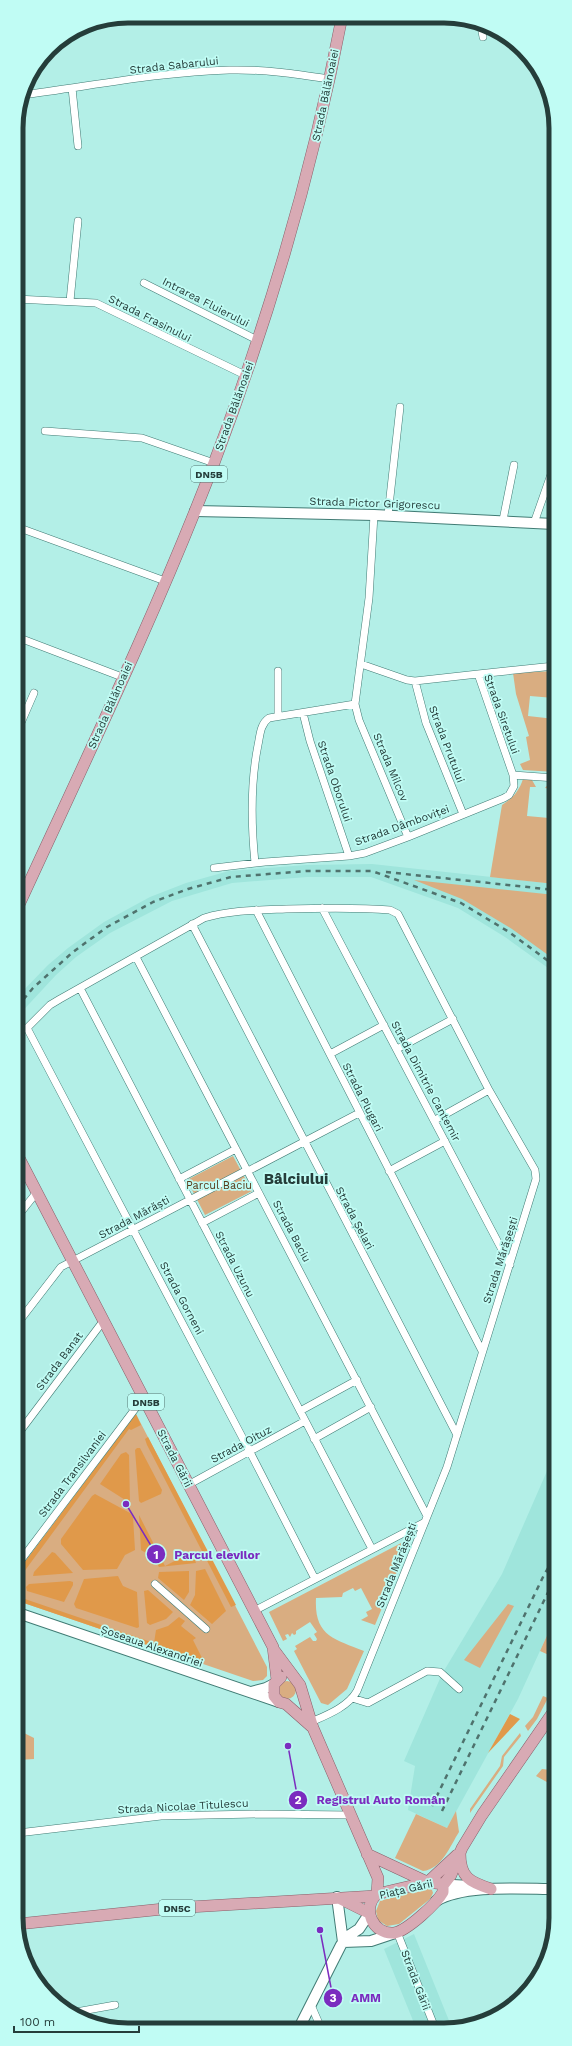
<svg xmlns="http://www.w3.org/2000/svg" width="572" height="2046" font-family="'Work Sans',sans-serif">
<rect width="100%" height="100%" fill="#b3efe7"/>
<path fill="#9fe5dc" d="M372 864 555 884V973L505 937 458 908 371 877H307L232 883 172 901 110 933 76 957 56 975 17 1017V997L48 965 68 948 104 922 150 897 186 883 229 871 306 865Z
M554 1455 555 1618 518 1699 447 1828 408 1810 415 1766 404 1761 442 1674 502 1574Z
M414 1934 452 2028H416L384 1949Z"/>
<path fill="#d9ad81" d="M554 671V698L530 696 528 716 555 719V772L523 770 520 764 530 760 526 737 529 736 516 694 513 673Z
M523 779 532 780 536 787H530L527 816 549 818 552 789 545 788 550 782H555V884L490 877 502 805C513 798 519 791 523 779Z
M414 880 555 895V960L512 929 462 899Z
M233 1156 252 1191 205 1215 187 1180Z
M136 1414 267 1667V1676L263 1680 253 1681 18 1601V1571Z
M405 1541 408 1545 375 1625 361 1620 368 1616 366 1612 372 1609 361 1588 355 1591 353 1588 343 1593 342 1597 316 1598C314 1636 334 1639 364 1651L347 1689 328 1705 321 1703 294 1651 297 1649 295 1646 310 1637 313 1641H316L317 1639 314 1634 317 1632 310 1622 296 1631V1634L294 1635 292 1633 290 1637 288 1634 285 1635 287 1639 283 1641 269 1612Z
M508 1604 514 1606 480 1668 464 1660Z
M555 1618V1624L549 1634 553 1649 551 1656 540 1651Z
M278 1690a9 9 0 1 1 18 0a9 9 0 1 1-18 0Z
M543 1696 548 1698 537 1719 528 1731 525 1726 533 1717Z
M18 1730 34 1738V1759L18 1760Z
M520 1733 521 1736 504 1757 503 1766 470 1813V1809L500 1766 502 1756Z
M556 1763 554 1786 536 1776 542 1769 551 1770Z
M456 1811 459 1832C450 1846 442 1869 423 1871L395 1858 416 1814 447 1828Z
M425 1888 432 1890 433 1893 430 1899 399 1924 387 1926 378 1920 376 1911 380 1901Z"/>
<path fill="#e0994a" d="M136 1414 141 1425 131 1430 129 1429 18 1580V1571Z
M148 1437 236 1605 231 1607 147 1445 145 1439Z
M137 1448H140L162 1490 161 1494 141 1503 139 1501 135 1450Z
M126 1452 129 1455 130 1503 100 1484 121 1454Z
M95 1494 130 1513 133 1517 135 1550 125 1555 117 1569 83 1570 61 1544V1539L92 1496Z
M139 1515 165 1566 192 1552 196 1563 159 1567 153 1557 141 1550Z
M52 1552 55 1553 73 1573 33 1576 34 1572Z
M205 1569 226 1611 212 1624 190 1605 195 1595 196 1571Z
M189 1571V1592L184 1600 158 1578 159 1572Z
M118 1576 123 1586 137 1592 139 1627 137 1628 76 1608 74 1604 84 1579Z
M70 1581 73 1582V1585L64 1602 27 1591 26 1587 29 1584Z
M148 1590 173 1612 166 1619 150 1625 147 1623 144 1591Z
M22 1598 154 1643 156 1630 168 1626 179 1617 185 1621 181 1626 196 1638 193 1640 202 1658 200 1663 18 1601Z
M510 1714 520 1719 488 1753Z"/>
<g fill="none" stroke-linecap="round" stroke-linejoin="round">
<g stroke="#417b74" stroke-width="8">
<path id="street" d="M481 26 483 37
M72 88 78 146
M22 95C91 86 160 72 229 70 263 69 296 74 329 79
M144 283 257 340
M16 299 96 303 245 375
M70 301 78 221
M45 431 142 438 214 463
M374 515 369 598 355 704 359 720 408 837
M388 515 400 407
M503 520 514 465
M534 523 554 466
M17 527 165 581
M17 637 122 677
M361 664 407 680 415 681 478 674 513 775
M478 674 554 666
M415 681 426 723 463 814
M303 713 310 741 349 856
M278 716V671
M17 732 34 693
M255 863C251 823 250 785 258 745 260 736 260 724 269 718L355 704
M214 868 265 862 349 856 365 853 408 837 504 798 509 795 514 786 513 775 555 778
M322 908 510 1265
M256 910 482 1351
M192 924 457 1435
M136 957 427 1516
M80 988 372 1549
M397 1049 453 1019
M330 1054 384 1025
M435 1120 489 1090
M248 1171 359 1113
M389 1171 445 1141
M179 1179 236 1149
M17 1217 37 1192
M202 1223 259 1193
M17 1324 61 1267 247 1170
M300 1411 357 1380
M18 1434 104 1320
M314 1439 371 1407
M188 1485 305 1421
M18 1564 144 1397
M155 1584 206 1629
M254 1611 425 1522
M352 1698 368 1703 427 1671 440 1672 459 1689
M311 1722C327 1715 348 1707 357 1691L447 1467 536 1179 535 1170 489 1090 398 914 390 910C355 907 320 908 286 909 259 910 231 910 204 918L60 999 50 1005 27 1028 250 1452 315 1579
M18 1833 161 1816 262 1814 349 1815
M397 1932 435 2028
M311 2005 321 2028
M76 2012 115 2005"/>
</g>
<g stroke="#417b74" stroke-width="12">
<path id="secondary" d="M195 511 374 515 554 524
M18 1613 279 1702
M251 1692 266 1688 274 1684
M444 1886 453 1885 470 1886
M337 1897 343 1942
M436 1901C464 1884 523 1889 556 1889
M343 1942 371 1941 395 1933
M299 2028 341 1945 348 1936 359 1929 369 1914"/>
</g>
<g stroke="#885f69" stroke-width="12">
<path id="primary" d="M17 909C85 761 156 614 214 463 269 318 313 169 342 17
M17 1154 273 1647 277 1680
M274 1650 300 1685 313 1728 378 1878 377 1894
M281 1677 274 1684V1696L279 1702 286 1704 312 1727
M460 1853C460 1878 470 1882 491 1889
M367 1854 427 1882
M428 1882 443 1884V1892C437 1903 407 1931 394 1933 373 1935 361 1908 377 1894Z
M428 1882 457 1855
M444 1884 451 1875 462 1848 482 1815 556 1708
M339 1898 369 1913
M18 1924 173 1908 375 1896"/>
</g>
<use href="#street" stroke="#fff" stroke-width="7"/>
<use href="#secondary" stroke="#fff" stroke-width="10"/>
<use href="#primary" stroke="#d8aab4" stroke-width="11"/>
<path stroke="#4f726d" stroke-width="2.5" stroke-dasharray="5 5" stroke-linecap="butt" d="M386 872 555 890
M17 1007 33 988 73 952 107 927 153 902 188 889 231 877 307 871H372L461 903 509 932 555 966
M432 1806 544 1575 555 1556
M442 1811 555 1578"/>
</g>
<g text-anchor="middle" stroke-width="3.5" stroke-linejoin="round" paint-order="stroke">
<g fill="#c0fcf4" stroke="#547672" stroke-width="1">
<rect x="191" y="466" width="36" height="16" rx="3"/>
<rect x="128" y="1394" width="36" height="16" rx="3"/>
<rect x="159" y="1900" width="36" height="16" rx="3"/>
</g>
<g font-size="10" font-weight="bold" fill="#253d3a">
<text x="209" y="478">DN5B</text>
<text x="146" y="1406">DN5B</text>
<text x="177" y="1912">DN5C</text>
</g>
<g font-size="11" fill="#253d3a" stroke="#c0fcf4">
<text transform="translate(174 65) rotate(-6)" y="4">Strada Sabarului</text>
<text transform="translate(325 95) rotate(-78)" y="4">Strada Bălănoaiei</text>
<text transform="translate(206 302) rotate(27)" y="4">Intrarea Fluierului</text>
<text transform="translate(150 318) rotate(27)" y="4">Strada Frasinului</text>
<text transform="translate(234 406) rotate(-70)" y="4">Strada Bălănoaiei</text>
<text transform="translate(375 503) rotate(2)" y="4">Strada Pictor Grigorescu</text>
<text transform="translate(110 705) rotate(-66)" y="4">Strada Bălănoaiei</text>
<text transform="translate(502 714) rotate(70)" y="4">Strada Siretului</text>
<text transform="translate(447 744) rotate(69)" y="4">Strada Prutului</text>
<text transform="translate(391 767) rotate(67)" y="4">Strada Milcov</text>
<text transform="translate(335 781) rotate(71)" y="4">Strada Oborului</text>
<text transform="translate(402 825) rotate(-20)" y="4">Strada Dâmboviței</text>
<text transform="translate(426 1081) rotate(62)" y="4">Strada Dimitrie Cantemir</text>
<text transform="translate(363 1097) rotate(63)" y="4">Strada Plugari</text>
<text transform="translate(134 1217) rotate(-28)" y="4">Strada Mărăști</text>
<text transform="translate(355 1218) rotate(62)" y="4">Strada Șelari</text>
<text transform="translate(292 1231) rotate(62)" y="4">Strada Baciu</text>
<text transform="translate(500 1260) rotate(-72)" y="4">Strada Mărășești</text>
<text transform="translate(235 1264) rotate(63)" y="4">Strada Uzunu</text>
<text transform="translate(182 1298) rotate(62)" y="4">Strada Gorneni</text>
<text transform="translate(59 1361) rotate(-53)" y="4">Strada Banat</text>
<text transform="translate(241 1444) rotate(-28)" y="4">Strada Oituz</text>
<text transform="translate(175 1458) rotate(63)" y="4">Strada Gării</text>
<text transform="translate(72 1474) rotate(-53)" y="4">Strada Transilvaniei</text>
<text transform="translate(396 1565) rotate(-68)" y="4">Strada Mărășești</text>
<text transform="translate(152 1646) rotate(19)" y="4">Șoseaua Alexandriei</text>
<text transform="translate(183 1806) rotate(-3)" y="4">Strada Nicolae Titulescu</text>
<text transform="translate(406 1889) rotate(-13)" y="4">Piața Gării</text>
<text transform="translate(416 1980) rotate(69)" y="4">Strada Gării</text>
</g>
<g font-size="11" fill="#593b1a" stroke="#c0fcf4">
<text x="219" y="1189">Parcul Baciu</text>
</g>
<g font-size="15" font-weight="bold" fill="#253d3a" stroke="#c0fcf4">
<text x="296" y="1184">Bâlciului</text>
</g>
</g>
<path d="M0 0H572V2046H0ZM128 23H444A105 105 0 0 1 549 128V1918A105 105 0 0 1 444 2023H128A105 105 0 0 1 23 1918V128A105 105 0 0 1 128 23Z" fill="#c0fcf4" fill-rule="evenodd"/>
<path fill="none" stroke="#253d3a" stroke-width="5" d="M128 23H444A105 105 0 0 1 549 128V1918A105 105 0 0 1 444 2023H128A105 105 0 0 1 23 1918V128A105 105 0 0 1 128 23Z"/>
<path fill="none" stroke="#7b2cbf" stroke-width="1.5" d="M126 1504L156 1554M288 1746L298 1800M320 1930L333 1998"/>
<g fill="#7b2cbf" stroke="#c0fcf4" stroke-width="1.5">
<circle cx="126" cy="1504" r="4"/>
<circle cx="288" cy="1746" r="4"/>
<circle cx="320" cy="1930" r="4"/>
<circle cx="156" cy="1554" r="10"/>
<circle cx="298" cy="1800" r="10"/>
<circle cx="333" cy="1998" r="10"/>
</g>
<g font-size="12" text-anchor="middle" font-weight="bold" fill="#fff">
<text x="156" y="1559">1</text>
<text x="298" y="1804">2</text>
<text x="333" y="2002">3</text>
</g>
<g font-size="12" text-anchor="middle" font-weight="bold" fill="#7b2cbf" stroke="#c0fcf4" stroke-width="3.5" stroke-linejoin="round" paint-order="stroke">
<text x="217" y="1559">Parcul elevilor</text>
<text x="381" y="1804">Registrul Auto Român</text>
<text x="366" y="2002">AMM</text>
</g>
<path d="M14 2026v6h125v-6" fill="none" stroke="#253d3a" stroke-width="2"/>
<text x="20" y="2026" font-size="12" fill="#253d3a" stroke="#c0fcf4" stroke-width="3" paint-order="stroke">100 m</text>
</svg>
